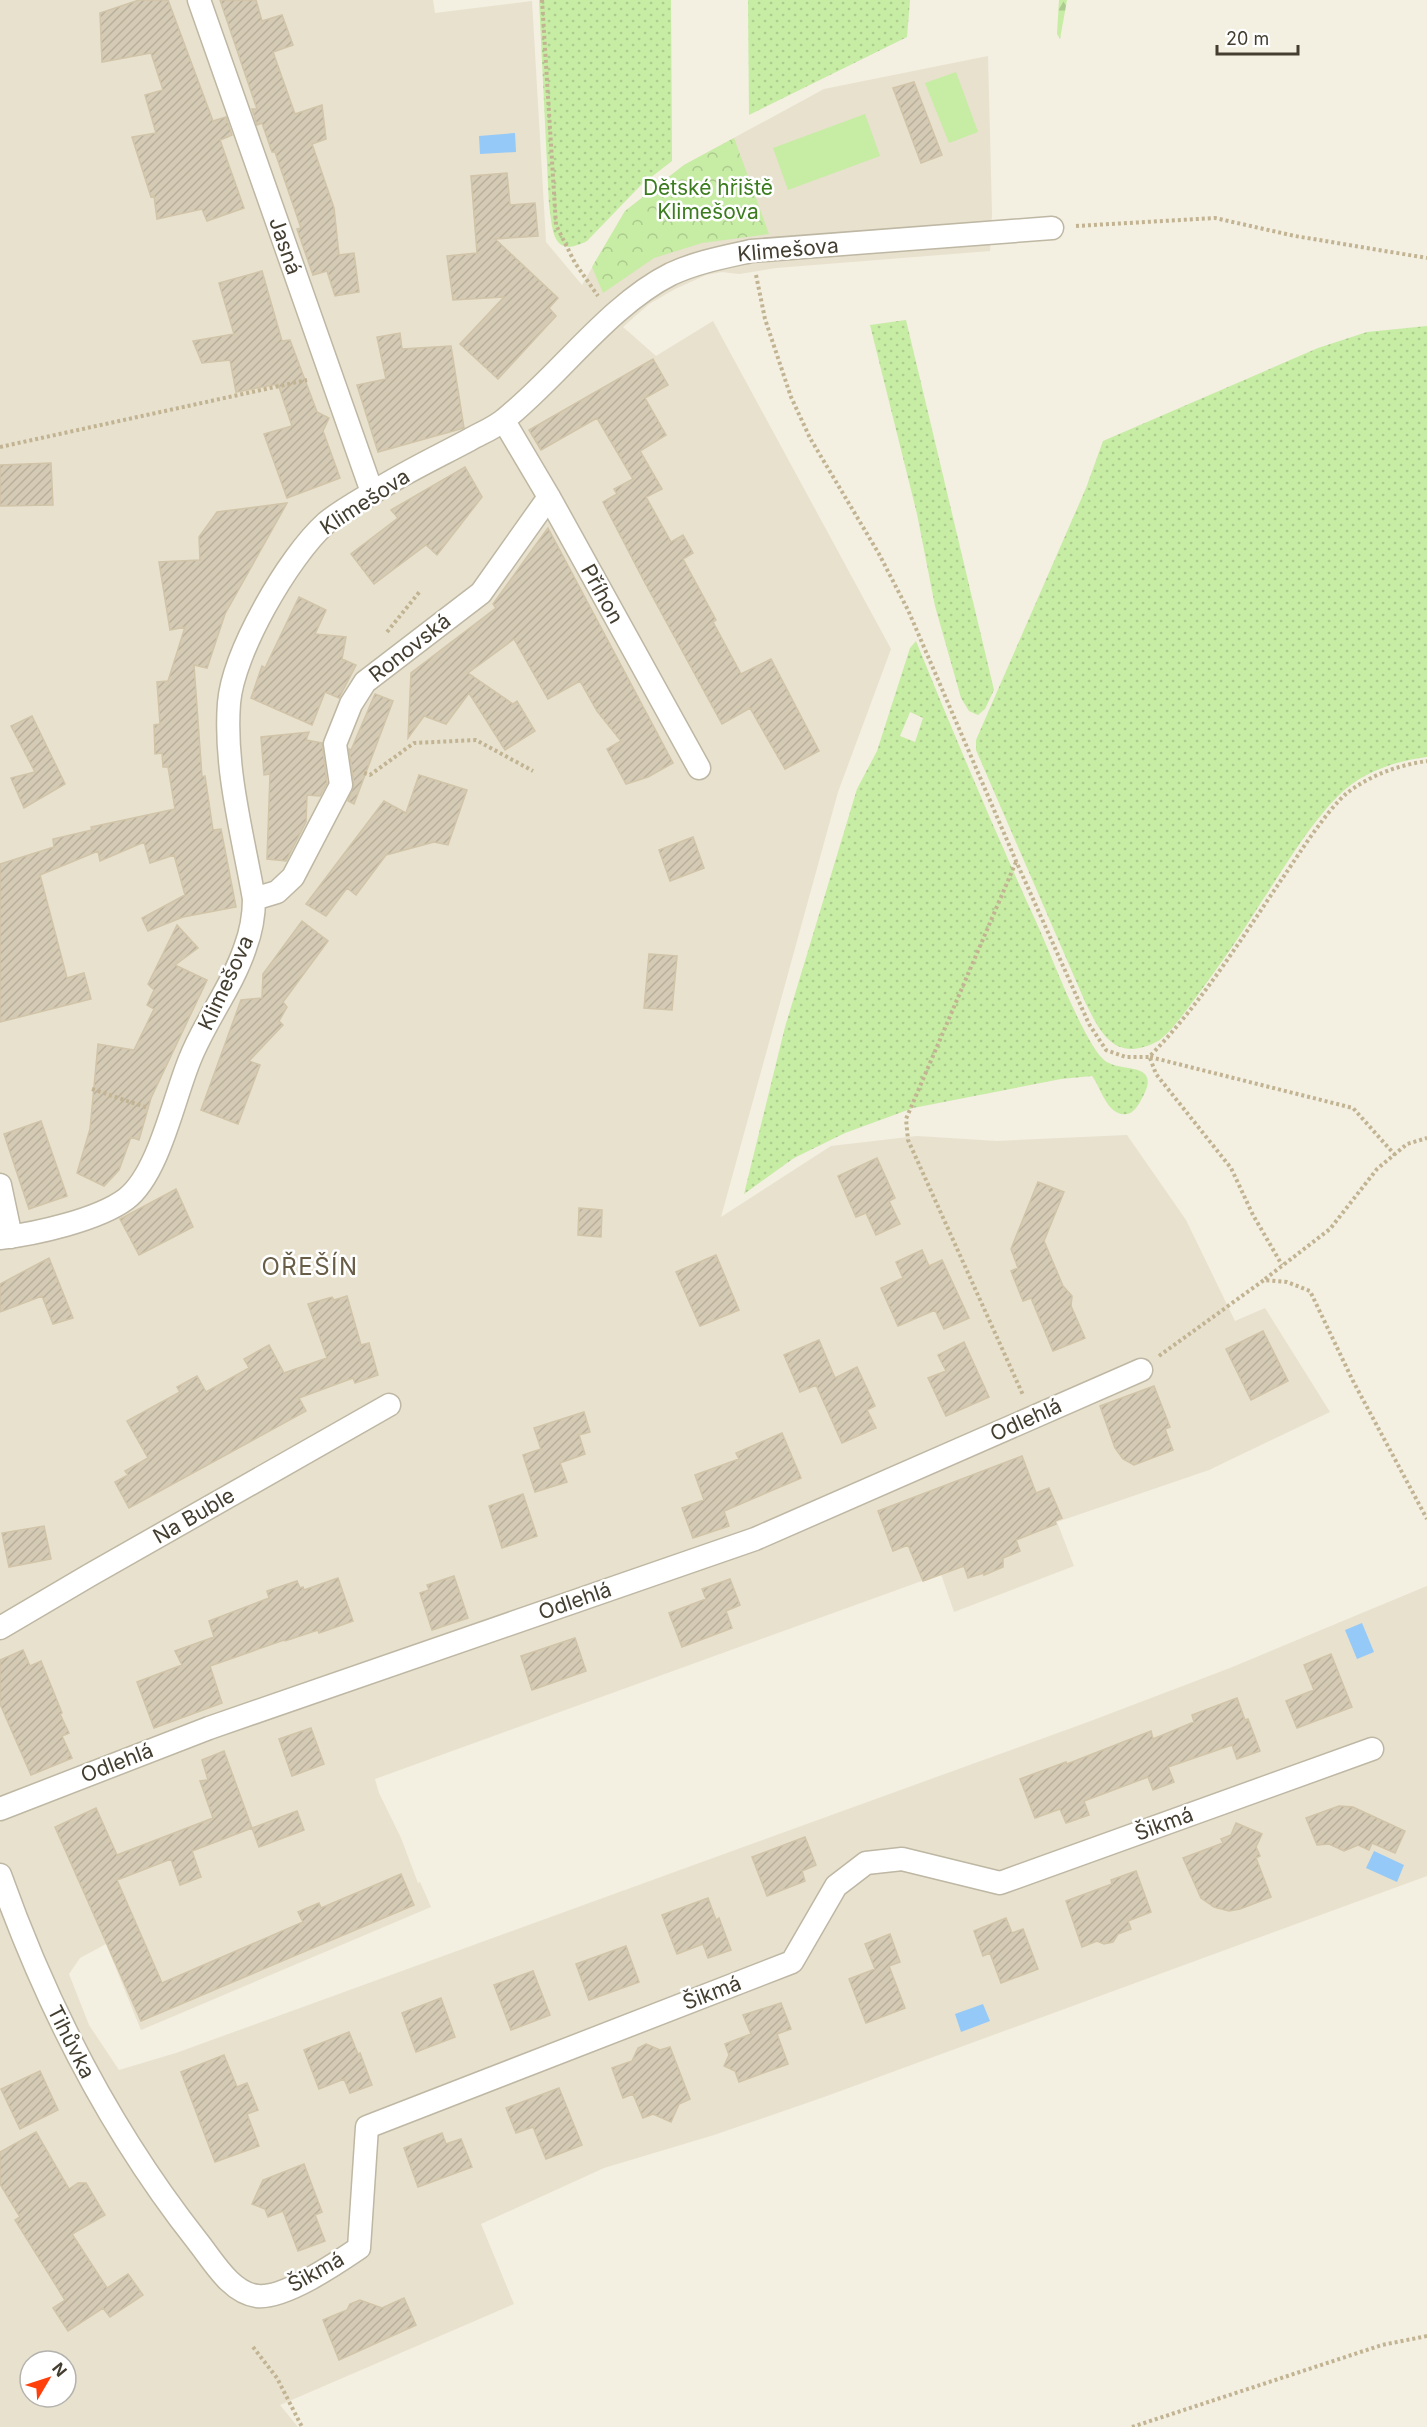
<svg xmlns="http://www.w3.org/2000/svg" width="1427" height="2427" font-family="Inter,sans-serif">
<defs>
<pattern id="grass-dots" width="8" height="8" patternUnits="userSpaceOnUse" patternTransform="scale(1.5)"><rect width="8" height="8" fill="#c7eca4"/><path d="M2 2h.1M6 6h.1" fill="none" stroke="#accb8e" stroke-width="1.8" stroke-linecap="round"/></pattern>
<pattern id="forest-firs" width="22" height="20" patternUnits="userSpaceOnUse" patternTransform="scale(1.5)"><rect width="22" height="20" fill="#c7eca4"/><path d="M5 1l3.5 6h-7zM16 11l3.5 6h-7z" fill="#accb8e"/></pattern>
<pattern id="park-crowns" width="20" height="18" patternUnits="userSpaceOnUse" patternTransform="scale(1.5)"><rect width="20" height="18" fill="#c7eca4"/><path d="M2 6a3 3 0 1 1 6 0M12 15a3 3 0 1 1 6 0" fill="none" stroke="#accb8e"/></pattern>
<pattern id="building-hatch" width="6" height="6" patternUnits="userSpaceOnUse" patternTransform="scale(1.5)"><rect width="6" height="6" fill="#d5cbb5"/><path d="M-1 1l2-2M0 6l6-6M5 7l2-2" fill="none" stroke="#b8af9c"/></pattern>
</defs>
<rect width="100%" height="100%" fill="#f3efe1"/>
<path fill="#e7e1ce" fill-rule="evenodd" d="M0 0H433L435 13 532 1 546 242 582 285 625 211 684 165 824 89 988 56 992 215 990 251 776 268 739 274 722 272 706 275 675 289 649 304 623 327 656 356 713 321 891 649 838 792 721 1217 831 1146 917 1136 997 1141 1127 1135 1186 1220 1235 1321 1265 1308 1330 1412 1209 1470 1057 1522 1074 1566 954 1612 941 1574 375 1779 379 1793 401 1838 418 1883 420 1882 431 1907 141 2030 106 1944 80 1958 69 1974 89 2025 119 2070 176 2053 1088 1722 1230 1668 1427 1586V1876L824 2097 714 2135 604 2168 481 2224 514 2304 280 2405 298 2427H0ZM30 2361H66V2397H30Z"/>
<path fill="url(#grass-dots)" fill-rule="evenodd" d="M539 0H671L672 161 641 185 587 241C552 259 553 231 549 205Z
M748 0H910L907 37 749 115Z
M906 320 994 690 985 709 978 715 969 711 961 698 935 606 917 514 870 325Z
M1427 326V757C1394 761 1360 773 1337 797 1307 828 1286 865 1262 901 1242 933 1220 965 1197 996 1186 1010 1176 1026 1162 1038 1156 1044 1142 1048 1133 1049 1107 1050 1096 1023 1086 1004L976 750V740L1086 488 1103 441 1318 348 1367 332Z
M916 641C955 737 995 832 1038 926 1056 967 1071 1009 1093 1046 1096 1051 1103 1061 1109 1063 1126 1072 1164 1062 1140 1102 1137 1107 1133 1113 1127 1114 1107 1117 1101 1087 1092 1076L1061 1079 913 1108 845 1133 794 1158 744 1194 785 1027 857 789 877 751 910 648ZM910 712 923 718 915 742 900 736Z"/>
<path fill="url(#forest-firs)" d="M1059 0H1067L1060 39 1057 34Z"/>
<path fill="url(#park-crowns)" d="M734 138 769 234 702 243 654 258 603 293 592 267 625 211 684 165Z"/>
<path fill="#c7eca4" d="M956 72 978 132 949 143 925 83Z
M865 114 880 156 788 190 773 148Z"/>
<path fill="#95c9f8" d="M515 133 516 152 480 154 479 136Z
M1362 1623 1374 1652 1357 1659 1345 1630Z
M1374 1851 1404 1865 1397 1882 1366 1868Z
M983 2004 990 2021 961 2032 955 2014Z"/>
<path fill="url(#building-hatch)" stroke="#d1c4a8" stroke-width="1.5" d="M139 0H168L213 121 226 117 232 135 220 140 244 208 207 221 202 209 157 219 154 196 151 197 132 137 156 133 145 95 163 90 151 53 102 62 100 13Z
M220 0H256L262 21 282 15 293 45 273 52 295 114 322 105 326 139 312 144 334 208 339 255 354 253 359 292 335 296 327 271 313 275 297 229 301 228 275 152H272L262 123 257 125 252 109H257Z
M914 82 942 155 921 163 893 88Z
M507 173 510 205 535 203 538 236 495 239 558 298 549 308 556 316 498 379 460 344 504 297 453 300 447 256 477 253 471 176Z
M262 271 282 341 290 340 317 412 329 418 323 431 340 478 287 498 264 434 292 426 278 384 236 392 230 360 202 363 193 341 234 334 219 283Z
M400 333 402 349 451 346 464 428 378 452 357 385 386 379 377 337Z
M653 359 668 385 645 398 666 435 640 451 662 489 646 497 671 542 683 535 693 553 683 559 716 620 713 622 741 674 771 659 819 751 785 769 750 708 722 724 644 581 603 502 617 494 614 489 633 479 597 418 541 450 529 430Z
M51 463 53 505 0 506V465Z
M465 467 482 497 437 555 426 545 374 584 351 554 398 518 391 510Z
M287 503 225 614 207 668 194 665 202 777 205 776 213 830 221 829 236 907 183 917 148 931 142 918 185 895 174 855 150 863 144 842 100 861 98 851 40 875 67 978 84 973 91 999 0 1022V864L54 847 53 839 92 830 91 827 175 809 168 767H163L162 753 155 754 154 725 160 724 157 682 168 681 185 627 170 630 159 562 200 560 199 537 217 512Z
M548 528 673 763 648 777 626 784 607 749 621 741 597 711 580 681 548 699 514 639 468 673 513 704 517 701 535 731 505 750 469 693 446 724 424 716 408 738 411 673 496 608 493 604Z
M299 597 326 610 315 634 346 637 342 659 356 665 339 698 325 692 312 725 251 698 262 666 265 668Z
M375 694 393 701 354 804 348 801 354 784 349 749 351 750Z
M32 716 65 784 24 808 11 778 35 772 11 726Z
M309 732 306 740 322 743 327 783 320 796 307 795 306 822 286 861 267 859 270 774 264 775 261 737Z
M419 775 467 790 448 845 434 842 386 855 356 895 347 888 326 916 306 904 384 801 406 813Z
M693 837 704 868 670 881 659 850Z
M302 921 328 941 283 1002 287 1007 279 1021 283 1025 249 1061 260 1065 238 1124 201 1110 241 1000 262 998 263 974Z
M177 925 198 948 175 965 207 980 151 1098 139 1140 131 1137 119 1170 104 1186 77 1173 90 1129 98 1044 134 1050 154 1009 147 1005 154 990 148 984Z
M649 954 677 956 672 1010 644 1008Z
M41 1121 67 1196 29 1209 4 1134Z
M877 1158 895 1198 889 1201 900 1224 876 1235 866 1213 856 1217 838 1176Z
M1038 1182 1064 1192 1044 1241 1063 1286 1072 1296 1071 1306 1085 1338 1053 1351 1031 1298 1023 1301 1011 1271 1018 1268 1011 1249Z
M176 1189 193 1227 139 1255 120 1219Z
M579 1208 602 1210 601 1237 578 1235Z
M922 1250 929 1266 942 1260 969 1318 944 1329 935 1310 898 1326 881 1288 903 1278 896 1262Z
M716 1255 739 1310 700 1326 676 1272Z
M49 1258 73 1318 53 1324 42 1296 0 1312V1284Z
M347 1296 361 1345 369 1343 378 1375 355 1383 353 1378 299 1398 306 1411 129 1508 115 1482 128 1475 125 1471 148 1458 127 1421 180 1392 177 1387 197 1376 206 1392 249 1368 244 1359 269 1345 284 1373 327 1358 308 1304 332 1297 334 1300Z
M1263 1331 1288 1381 1251 1400 1226 1349Z
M819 1340 835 1378 857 1367 875 1406 867 1410 876 1428 842 1443 816 1385 800 1392 784 1355Z
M964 1342 989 1397 946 1416 928 1378 946 1371 938 1355Z
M1154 1386 1170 1427 1165 1429 1173 1450 1134 1465 1123 1459 1115 1448 1100 1406Z
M584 1412 590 1432 579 1435 585 1454 560 1463 567 1482 535 1492 523 1455 541 1449 534 1428Z
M782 1433 801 1478 724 1511 729 1526 693 1538 682 1508 704 1500 695 1475 739 1459 736 1453Z
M1022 1456 1036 1493 1049 1488 1062 1518 1055 1521 1056 1524 1016 1540 1020 1551 1003 1558V1567L984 1575V1573L968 1578 964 1566 923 1581 908 1545 893 1551 878 1511Z
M523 1494 537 1536 502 1548 489 1506Z
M44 1526 51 1559 9 1567 2 1533Z
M454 1576 468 1618 432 1630 420 1593 429 1590 427 1585Z
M338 1578 353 1621 319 1633 318 1630 285 1641 284 1640 210 1666 222 1703 154 1728 137 1682 182 1665 175 1651 214 1637 209 1621 269 1598 267 1591 297 1581 300 1588 303 1587 304 1590Z
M730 1579 740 1605 726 1611 732 1628 682 1647 669 1613 706 1599 702 1589Z
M575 1638 586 1671 532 1690 521 1656Z
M23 1650 30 1666 41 1661 62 1713 60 1714 69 1733 62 1736 72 1758 31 1775 0 1704V1660Z
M1331 1654 1352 1707 1297 1728 1286 1701 1314 1690 1304 1665Z
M1237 1698 1245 1720 1248 1719 1260 1751 1237 1759 1232 1745 1168 1767 1174 1782 1153 1790 1148 1777 1084 1801 1089 1815 1066 1823 1060 1809 1035 1818 1020 1779 1066 1762 1067 1764 1151 1731 1153 1739 1194 1722 1192 1715Z
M311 1728 324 1764 292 1776 279 1739Z
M224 1751 252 1828 192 1851 201 1877 180 1885 171 1859 117 1880 162 1983 303 1922 298 1912 319 1903 321 1908 401 1874 414 1905 141 2021 55 1827 96 1808 117 1855 213 1818 200 1781 208 1780 202 1760Z
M1339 1806 1353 1807 1405 1831 1395 1853 1372 1843 1369 1850 1358 1845 1344 1851 1329 1844 1317 1845 1306 1818Z
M297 1811 304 1830 259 1847 252 1828Z
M1236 1823 1262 1834 1256 1847 1260 1856 1256 1858 1271 1897 1240 1909 1229 1911 1214 1907 1201 1898 1183 1858 1223 1843 1221 1839 1231 1835Z
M805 1837 816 1865 802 1871 805 1881 767 1896 752 1857Z
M1136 1871 1151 1912 1128 1921 1131 1929 1118 1934 1113 1942 1104 1944 1097 1941 1082 1947 1066 1901 1112 1884 1111 1880Z
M708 1898 716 1920 719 1918 731 1950 708 1958 703 1944 677 1954 662 1915Z
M1006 1918 1012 1933 1023 1929 1038 1969 1001 1983 990 1953 983 1956 974 1931Z
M890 1934 900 1962 889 1966 905 2008 866 2023 849 1979 875 1969 865 1944Z
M626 1946 639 1982 589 2000 576 1964Z
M533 1971 550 2015 511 2030 494 1985Z
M441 1998 455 2037 416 2052 402 2013Z
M781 2003 791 2029 777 2034 788 2064 739 2082 735 2071 724 2066 729 2055 725 2044 751 2034 743 2015Z
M349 2032 358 2054 360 2053 372 2085 350 2093 344 2079 319 2089 304 2050Z
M646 2044 660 2050 670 2047 690 2099 679 2104 671 2122 653 2114 643 2118 633 2094 623 2098 612 2068 632 2061 638 2048Z
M224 2055 237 2087 247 2083 258 2110 247 2114 259 2146 215 2162 181 2072Z
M40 2071 58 2110 20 2129 1 2089Z
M559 2088 582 2145 546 2159 533 2127 516 2133 506 2108Z
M36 2132 69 2189 78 2183H86L105 2215 72 2234 107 2288 128 2274 143 2295 110 2317 103 2308 68 2331 53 2308 65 2300 15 2220 20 2217 0 2184V2152Z
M442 2133 446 2144 461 2139 472 2167 418 2187 404 2148Z
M304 2164 322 2212 315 2215 325 2241 298 2251 283 2211 268 2217 265 2209 252 2204 263 2180Z
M404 2298 416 2325 339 2360 323 2320 347 2310 350 2304 360 2300 382 2308Z"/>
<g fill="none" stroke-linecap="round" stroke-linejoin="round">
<g stroke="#beb7a3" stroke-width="25">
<path id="street" d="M199 0 372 492
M504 421 549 497 699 768
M254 899 277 892 293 877 341 785 335 744 351 704 365 682 481 593 549 497
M0 1185 11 1237
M0 1238C35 1234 98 1220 126 1199 159 1174 174 1097 190 1059 205 1021 232 987 245 948 251 932 254 917 254 899 243 836 224 768 229 703 233 653 288 557 326 523 339 512 357 502 372 493 403 473 437 457 469 440 481 433 495 428 505 419 559 376 609 305 671 274 697 262 724 257 751 251L1052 228
M0 1628 90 1575 389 1405
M0 1809 209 1728 755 1539 1141 1370
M0 1875C47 2007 111 2132 198 2242 213 2261 231 2293 257 2296 284 2299 337 2263 359 2248L367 2127 792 1962 836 1886 866 1863 902 1859 1000 1883 1372 1749"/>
</g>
<path stroke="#c2b493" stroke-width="4" stroke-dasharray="3 3" stroke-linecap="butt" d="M542 0 556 225 575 263 598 296
M1076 226 1215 218 1295 236 1427 258
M756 275 765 319 791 397 810 438 879 554 908 610 1016 861 1089 1024 1106 1050 1126 1057H1149C1202 1003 1243 936 1286 873 1301 851 1327 810 1347 793 1370 775 1399 765 1427 761
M0 447 307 380
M387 632 421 590
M364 773 370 775 414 743 476 740 533 771
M1016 862 906 1119 908 1140 1023 1395
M1150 1057 1353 1108 1395 1155
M1150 1058 1156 1074 1231 1168 1253 1215 1282 1265
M92 1089 148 1108
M1265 1279 1330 1229 1377 1169 1407 1144 1427 1138
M1159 1356 1264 1280 1287 1282 1310 1291 1353 1381 1427 1519
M253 2347 277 2378 302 2427
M1132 2427 1382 2345 1427 2336"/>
<use href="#street" stroke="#fff" stroke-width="22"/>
</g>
<g text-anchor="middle" stroke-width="5" stroke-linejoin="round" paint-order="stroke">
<g font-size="21" fill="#3c7c1f" stroke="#fff">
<text x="708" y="195">Dětské hřiště<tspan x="708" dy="24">Klimešova</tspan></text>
</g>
<g font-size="21" fill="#443e31" stroke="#fff">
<text transform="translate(285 246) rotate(71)" y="7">Jasná</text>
<text transform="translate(788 250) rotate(-5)" y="7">Klimešova</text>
<text transform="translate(365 502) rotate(-33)" y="7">Klimešova</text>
<text transform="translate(602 594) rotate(61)" y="7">Příhon</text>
<text transform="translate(410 648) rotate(-38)" y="7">Ronovská</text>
<text transform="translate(226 983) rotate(-65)" y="7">Klimešova</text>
<text transform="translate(1026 1420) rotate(-24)" y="7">Odlehlá</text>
<text transform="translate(194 1516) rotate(-30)" y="7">Na Buble</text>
<text transform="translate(575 1601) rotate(-19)" y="7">Odlehlá</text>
<text transform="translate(117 1763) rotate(-21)" y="7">Odlehlá</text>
<text transform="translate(1164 1824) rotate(-20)" y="7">Šikmá</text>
<text transform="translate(712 1993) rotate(-21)" y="7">Šikmá</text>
<text transform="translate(71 2042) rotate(63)" y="7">Tihůvka</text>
<text transform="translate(316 2272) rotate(-29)" y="7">Šikmá</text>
</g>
<g font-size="24" letter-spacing="1.5" fill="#685d47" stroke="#fff">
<text x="310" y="1275">OŘEŠÍN</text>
</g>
</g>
<g transform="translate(48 2379) rotate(51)"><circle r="28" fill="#ffffff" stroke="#b4b2ad" stroke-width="1.5"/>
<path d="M0-4.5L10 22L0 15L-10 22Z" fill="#ff400c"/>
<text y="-9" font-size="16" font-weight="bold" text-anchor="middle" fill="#443e31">N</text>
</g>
<path d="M1217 45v9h81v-9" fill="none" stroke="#443e31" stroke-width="3"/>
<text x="1226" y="45" font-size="18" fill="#443e31" stroke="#ffffff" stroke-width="4.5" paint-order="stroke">20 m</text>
</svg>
